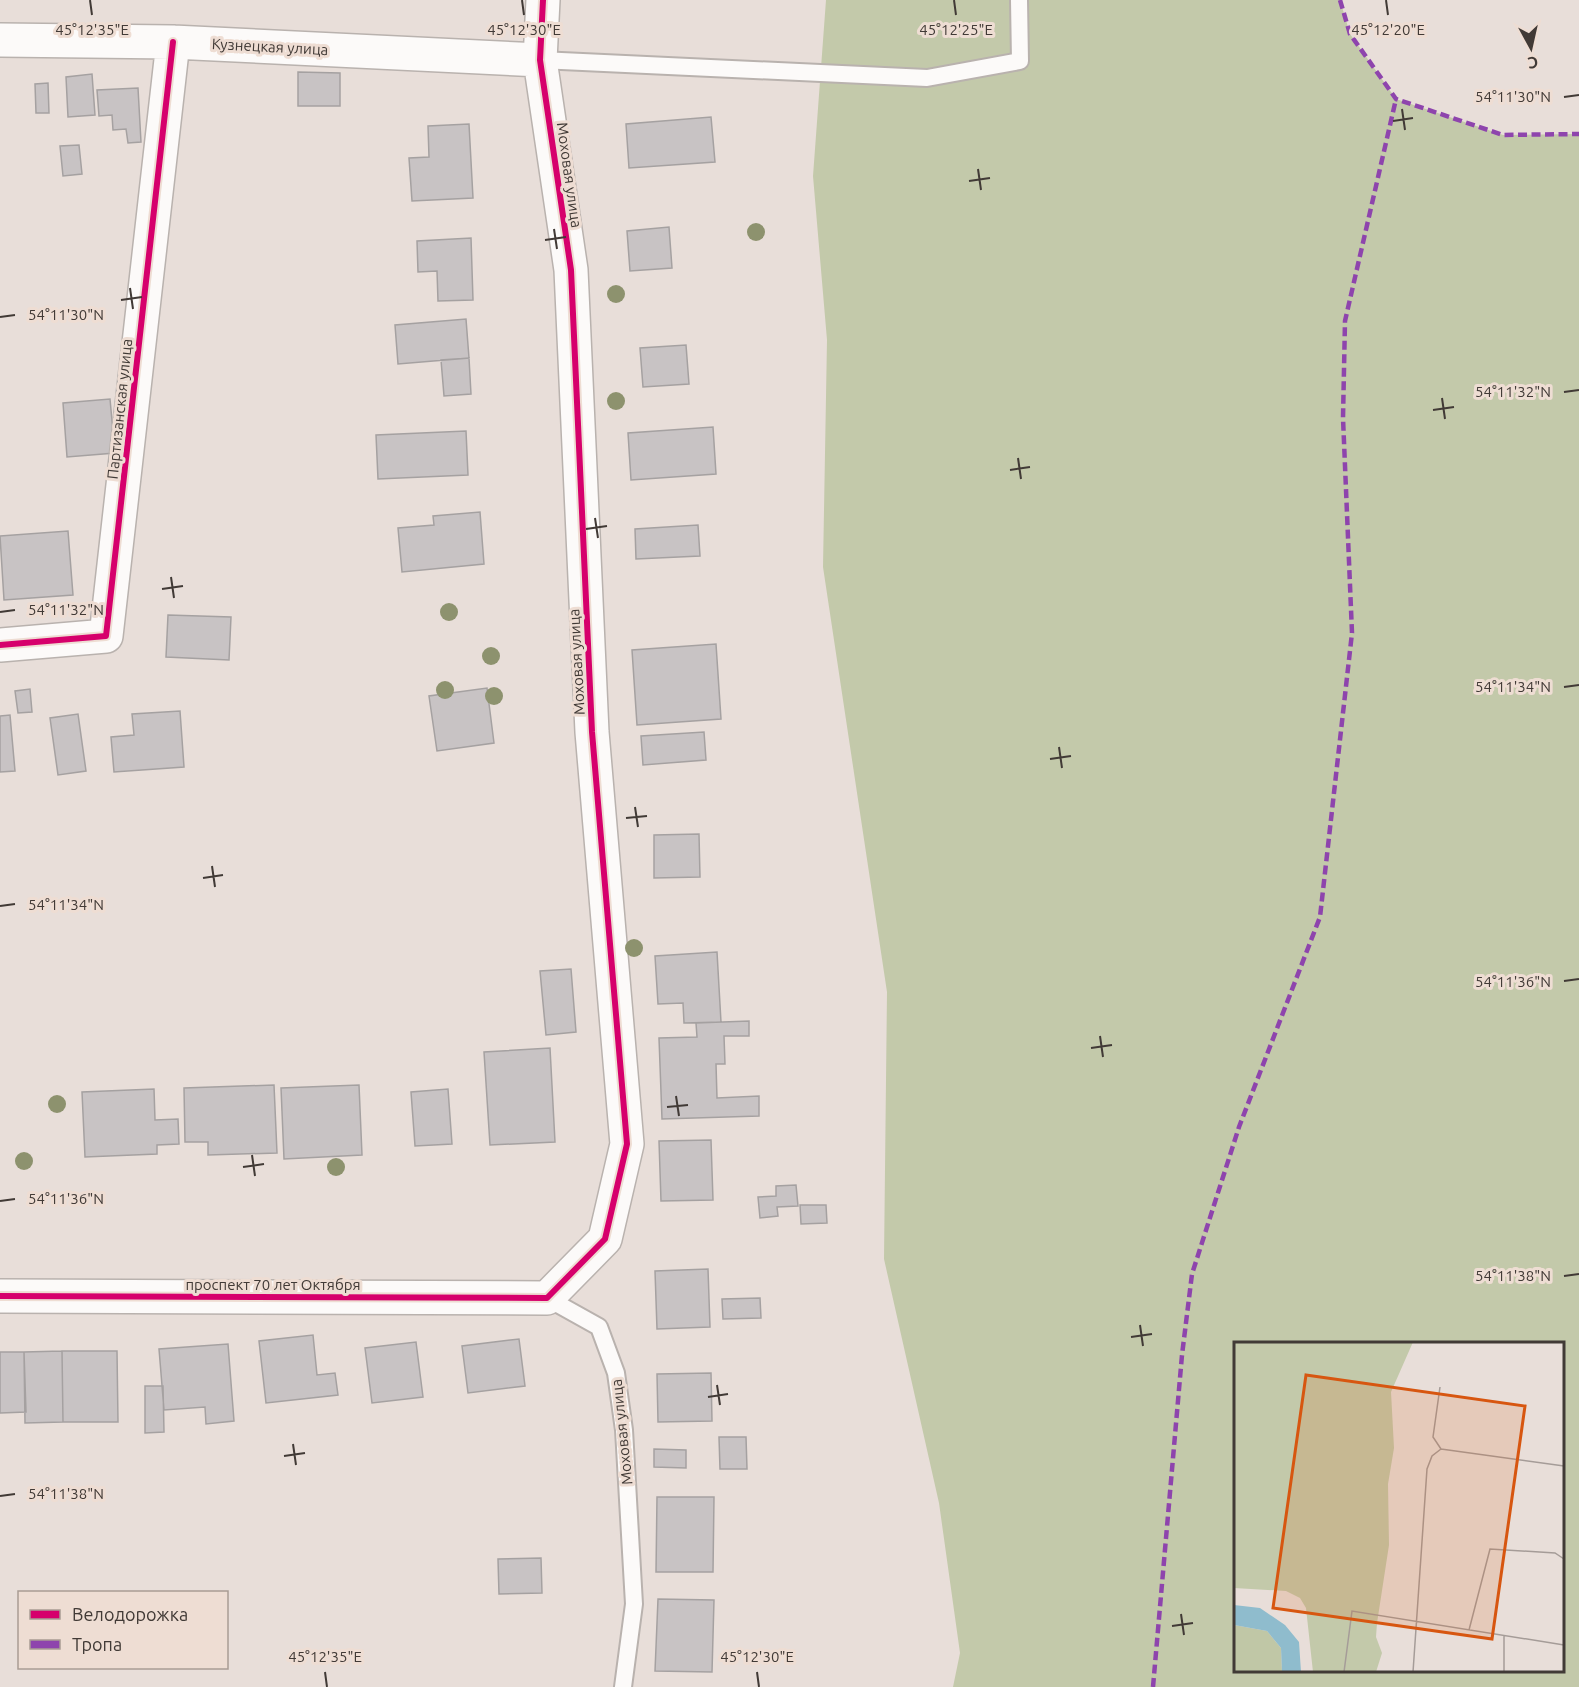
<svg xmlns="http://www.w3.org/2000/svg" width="1579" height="1687" font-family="Ubuntu,sans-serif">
<rect width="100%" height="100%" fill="#e8ded9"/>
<path fill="#c3c9aa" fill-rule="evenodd" d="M826 0H1340L1350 34 1396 99 1503 135 1579 134V1687H953L960 1653 939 1503 884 1259 887 992 823 567 827 340 813 176ZM1236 1344H1562V1670H1236Z"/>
<path fill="#c8c3c4" stroke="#a5a1a1" stroke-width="1.5" d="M298 72 340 73V106H298Z
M92 74 95 115 68 117 66 77Z
M48 83 49 113H36L35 84Z
M138 88 141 142 128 143 126 129 113 130 112 115 99 116 97 90Z
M711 117 715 162 629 168 626 124Z
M469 124 473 198 412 201 409 158 429 157 428 126Z
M79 145 82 174 63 176 60 146Z
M669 227 672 268 630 271 627 231Z
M471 238 473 300 438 301 437 271 418 272 417 241Z
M466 319 469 358 398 364 395 325Z
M686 345 689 384 643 387 640 348Z
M469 358 471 394 444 396 441 360Z
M110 399 115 453 67 457 63 403Z
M713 427 716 474 631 480 628 433Z
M466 431 468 475 378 479 376 435Z
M480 512 484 564 402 572 398 528 434 525 433 516Z
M698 525 700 556 636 559 635 529Z
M68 531 73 595 4 600 0 536Z
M168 615 231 617 229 660 166 657Z
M716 644 721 719 637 725 632 650Z
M487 688 494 743 437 751 429 696Z
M30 689 32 712 18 713 15 691Z
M180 711 184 767 114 772 111 737 134 735 132 714Z
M78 714 86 771 58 775 50 718Z
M10 715 15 771 0 772V716Z
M704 732 706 760 643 765 641 736Z
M699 834 700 877 654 878V835Z
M717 952 721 1022 684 1023 683 1003 658 1004 655 956Z
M571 969 576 1032 546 1035 540 971Z
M749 1021V1036H724L725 1064H716L717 1098 759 1096V1116L662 1119 659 1038 697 1037 696 1023Z
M550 1048 555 1142 490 1145 484 1052Z
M274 1085 277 1153 208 1155V1142H185L184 1088Z
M359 1085 362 1155 284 1159 281 1088Z
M154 1089 155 1120 178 1119 179 1144 157 1145V1154L85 1157 82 1092Z
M448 1089 452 1144 415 1146 411 1092Z
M711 1140 713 1200 661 1201 659 1141Z
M796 1185 798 1206 777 1207 778 1216 760 1218 758 1197 776 1196V1186Z
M800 1205H826L827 1223 801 1224Z
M708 1269 710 1327 657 1329 655 1271Z
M760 1298 761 1318 723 1319 722 1299Z
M313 1335 317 1375 335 1373 338 1395 266 1403 259 1341Z
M519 1339 525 1386 468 1393 462 1346Z
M416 1342 423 1397 372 1403 365 1348Z
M228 1344 234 1421 206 1424 205 1407 164 1410 159 1349Z
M62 1351H117L118 1422H63Z
M62 1351 63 1422 25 1423 24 1352Z
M0 1352H24L26 1412 0 1413Z
M711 1373 712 1421 658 1422 657 1374Z
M145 1386H163L164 1432 145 1433Z
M719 1437H746L747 1469H720Z
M654 1449 686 1450V1468L654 1467Z
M657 1497H714L713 1572H656Z
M541 1558 542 1593 499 1594 498 1559Z
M658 1599 714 1600 712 1672 655 1671Z"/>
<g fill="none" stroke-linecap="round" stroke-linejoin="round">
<g stroke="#b9b2ae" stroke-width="20">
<path id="lane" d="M540 60 927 78 1020 61 1019 0
M547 1298 599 1327 616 1373 624 1430 634 1604 623 1687"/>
</g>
<g stroke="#b9b2ae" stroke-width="36">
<path id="street" d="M0 40 173 42 540 60
M0 645 106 636 173 42
M0 1296 547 1298 605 1239 627 1144 592 732 571 270 540 60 543 0"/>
</g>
<use href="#lane" stroke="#fcfaf9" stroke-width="16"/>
<use href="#street" stroke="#fcfaf9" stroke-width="33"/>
<path stroke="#8e44ad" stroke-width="4.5" stroke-dasharray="9 4.5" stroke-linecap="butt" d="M1340 0 1350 34 1396 99 1503 135 1579 134
M1153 1687 1182 1355 1192 1274 1239 1127 1320 917 1352 633 1343 418 1345 321 1396 99"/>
<g stroke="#eeddd3" stroke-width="10">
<path id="cycleway" d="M0 645 106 636 173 42
M0 1296 547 1298 605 1239 627 1144 592 732 571 270 540 60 543 0"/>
</g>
<use href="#cycleway" stroke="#d6006c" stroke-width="6"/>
</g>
<g fill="#8d926e">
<circle cx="756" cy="232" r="9"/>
<circle cx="616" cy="294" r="9"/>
<circle cx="616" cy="401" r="9"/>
<circle cx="449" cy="612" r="9"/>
<circle cx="491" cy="656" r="9"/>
<circle cx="445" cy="690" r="9"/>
<circle cx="494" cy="696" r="9"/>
<circle cx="634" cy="948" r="9"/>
<circle cx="57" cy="1104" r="9"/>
<circle cx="24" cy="1161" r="9"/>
<circle cx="336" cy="1167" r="9"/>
</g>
<path fill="none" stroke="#413a36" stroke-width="2" d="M90 0 92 15M522 0 524 15M954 0 956 15M1386 0 1388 15M1564 97 1579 95M1402 109 1405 130M1393 121 1413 118M978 169 981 190M969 181 990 178M554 229 557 249M545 240 566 237M130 288 133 309M121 300 142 297M0 317 15 315M1564 392 1579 390M1442 398 1445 419M1433 410 1454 407M1018 458 1021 479M1010 470 1030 467M595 518 598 538M586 529 607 526M171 577 174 598M162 589 183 586M0 612 15 610M1564 687 1579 685M1059 747 1062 768M1050 759 1071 756M635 807 638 827M626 818 647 816M212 866 215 887M203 878 223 875M0 906 15 904M1564 981 1579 979M1100 1036 1103 1057M1091 1048 1112 1045M676 1096 679 1116M667 1107 688 1105M252 1155 255 1176M243 1167 264 1164M0 1201 15 1199M1564 1276 1579 1274M1140 1325 1143 1346M1131 1337 1152 1334M717 1385 720 1405M708 1397 728 1394M293 1444 296 1465M284 1456 305 1453M0 1496 15 1494M1181 1614 1184 1635M1172 1626 1193 1623M325 1672 327 1687M757 1672 759 1687"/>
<g text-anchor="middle" stroke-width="6" stroke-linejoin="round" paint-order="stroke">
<g font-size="15" fill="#413a36" stroke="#eeddd3">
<text transform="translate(270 47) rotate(3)" y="5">Кузнецкая улица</text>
<text transform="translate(569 175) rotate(82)" y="5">Моховая улица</text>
<text transform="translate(120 409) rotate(-84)" y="5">Партизанская улица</text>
<text transform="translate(577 662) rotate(-93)" y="5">Моховая улица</text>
<text x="273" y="1290">проспект 70 лет Октября</text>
<text transform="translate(622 1432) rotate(-96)" y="5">Моховая улица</text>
</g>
</g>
<g transform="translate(1234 1342)">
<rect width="330" height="330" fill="#e8ded9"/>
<path d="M0 0H179L157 50 160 106 154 142 155 203 143 281 142 295 148 311 142 330H79L72 266 66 256 52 249 0 246Z" fill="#c3c9aa"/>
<path d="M0 283 33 289 47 306 48 330H0Z" fill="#c0c7a6"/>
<path d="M0 263 26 266 51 283 65 300 67 330H48L47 306 33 289 0 283Z" fill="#8fbccd"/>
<path fill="none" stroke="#a59c98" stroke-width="1.5" d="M206 45 199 95 207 107M207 107 330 124M235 288 256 207 321 211 330 217M110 330 118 269 330 303M179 330 193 127 198 114 207 107M270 330V293"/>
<path fill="#d75610" fill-opacity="0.15" stroke="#d75610" stroke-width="3" d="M72 33 291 64 258 297 39 266Z"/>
<rect width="330" height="330" fill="none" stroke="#413a36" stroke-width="3"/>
</g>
<g font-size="15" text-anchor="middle" fill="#413a36" stroke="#eeddd3" stroke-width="6" stroke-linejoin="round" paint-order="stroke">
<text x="92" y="35">45°12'35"E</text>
<text x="524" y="35">45°12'30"E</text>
<text x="956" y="35">45°12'25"E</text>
<text x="1388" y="35">45°12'20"E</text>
<text x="1513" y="102">54°11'30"N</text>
<text x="66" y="320">54°11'30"N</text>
<text x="1513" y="397">54°11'32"N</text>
<text x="66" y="615">54°11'32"N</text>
<text x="1513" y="692">54°11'34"N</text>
<text x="66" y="910">54°11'34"N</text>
<text x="1513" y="987">54°11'36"N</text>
<text x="66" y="1204">54°11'36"N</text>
<text x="1513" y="1281">54°11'38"N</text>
<text x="66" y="1499">54°11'38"N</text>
<text x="325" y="1662">45°12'35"E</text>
<text x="757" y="1662">45°12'30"E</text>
</g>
<rect x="18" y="1591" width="210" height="78" fill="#eeddd3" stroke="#a99c94" stroke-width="1.5"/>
<rect x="30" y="1610" width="30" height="9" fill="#d6006c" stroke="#a99c94" stroke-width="1.5"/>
<text x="72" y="1621" font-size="18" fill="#413a36">Велодорожка</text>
<rect x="30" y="1640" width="30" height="9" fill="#8e44ad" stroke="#a99c94" stroke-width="1.5"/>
<text x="72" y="1651" font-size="18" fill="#413a36">Тропа</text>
<g transform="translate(1531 48) rotate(172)" stroke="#eeddd3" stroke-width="4.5" paint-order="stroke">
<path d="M0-4.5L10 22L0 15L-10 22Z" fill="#413a36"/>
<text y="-9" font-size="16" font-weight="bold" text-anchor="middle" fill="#413a36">С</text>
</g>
</svg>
